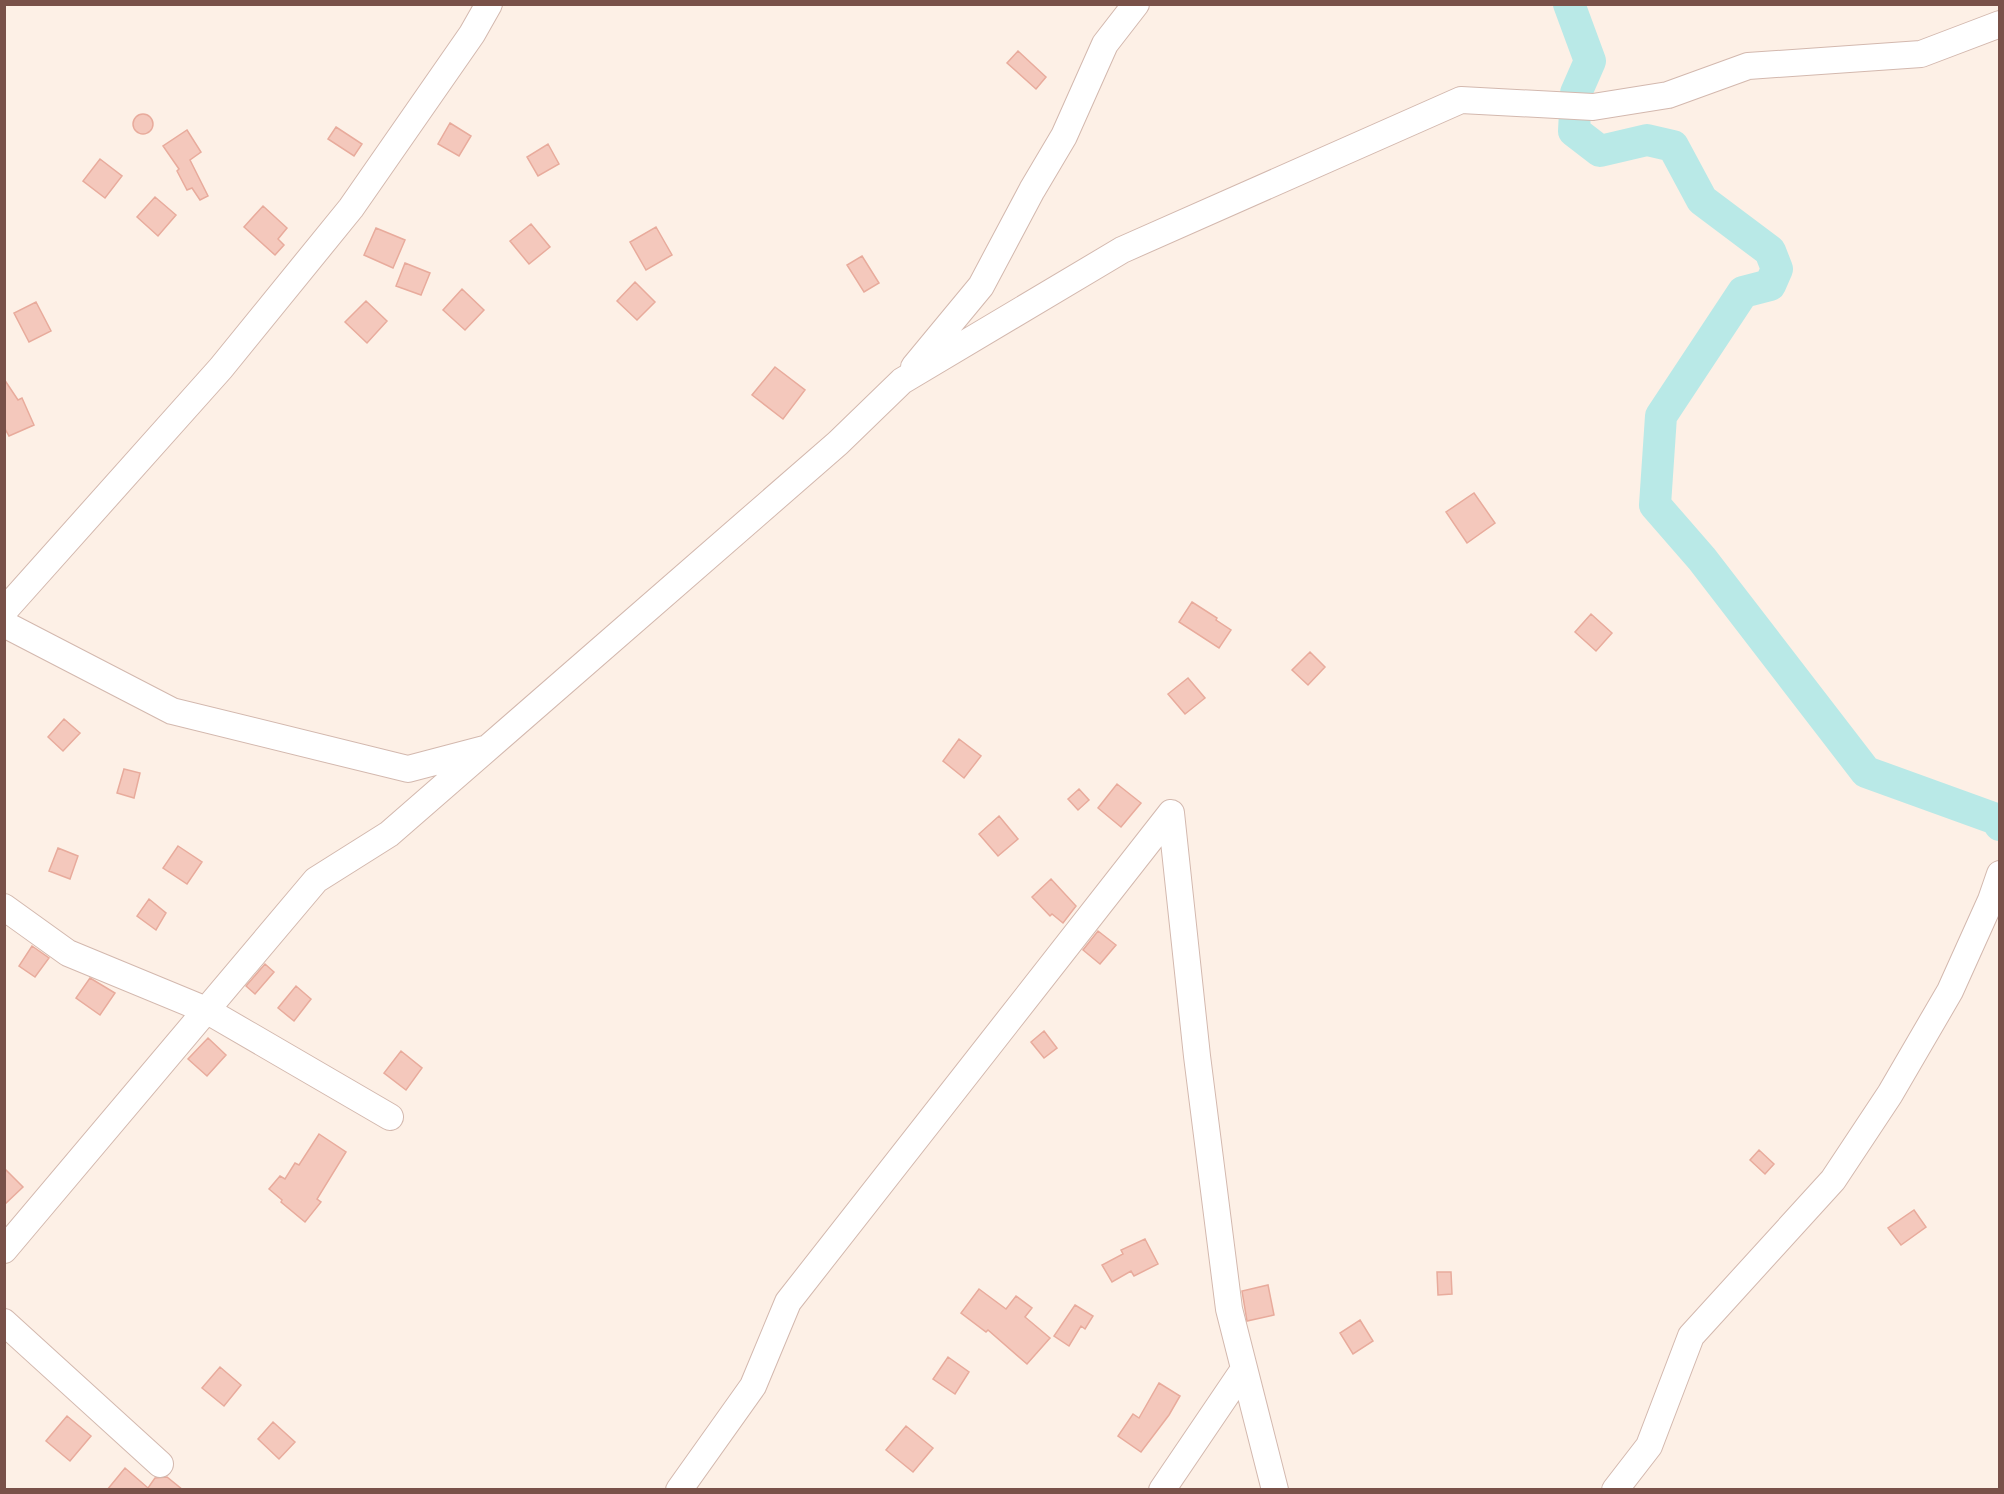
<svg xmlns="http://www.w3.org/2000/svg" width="2004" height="1494" font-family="Commissioner,sans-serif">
<rect width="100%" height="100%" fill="#fdf0e6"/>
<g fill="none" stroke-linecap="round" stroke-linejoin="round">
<path stroke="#b9e9e7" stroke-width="32" d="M1569 4 1590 61 1576 93 1574 131 1600 151 1647 140 1673 146 1702 200 1770 251 1777 269 1770 285 1743 292 1661 416 1655 505 1702 559 1866 772 1996 819 2000 825"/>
</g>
<path fill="#f4c8bc" stroke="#e8ab9c" stroke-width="1.5" d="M1018 51 1046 77 1036 89 1007 63Z
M133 124a10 10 0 1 1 20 0a10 10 0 1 1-20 0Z
M450 123 471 136 459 156 438 144Z
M336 127 362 144 354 156 328 139Z
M187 130 201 152 190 160 208 196 200 200 192 188 187 190 177 171 179 169 163 146Z
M548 144 559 164 538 176 527 157Z
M100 159 122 176 105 198 83 181Z
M155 197 176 215 158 236 137 217Z
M263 206 287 228 278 239 284 245 275 255 244 227Z
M531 224 550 247 529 264 510 241Z
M656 227 672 255 646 270 630 242Z
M376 228 405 240 393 268 364 255Z
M862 256 879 283 864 292 847 265Z
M405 263 430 273 421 295 396 286Z
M635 282 655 302 637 320 617 301Z
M462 289 484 310 465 330 443 310Z
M366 301 387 321 367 343 345 322Z
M36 302 51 331 29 342 14 313Z
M775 367 805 390 783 419 752 395Z
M4 379 18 400 22 398 34 425 9 436 4 427Z
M1474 493 1495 523 1467 543 1446 512Z
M1192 602 1217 618 1216 620 1231 630 1219 648 1179 622Z
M1591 614 1612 633 1596 651 1575 632Z
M1310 652 1325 667 1308 685 1292 670Z
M1188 678 1205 698 1185 714 1168 694Z
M64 719 80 733 63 751 48 737Z
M959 739 981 756 964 778 943 761Z
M124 769 140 773 134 798 117 793Z
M1117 784 1141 803 1121 827 1098 808Z
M1079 789 1089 800 1078 810 1068 799Z
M999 816 1018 839 998 856 979 834Z
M178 846 202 862 187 884 163 868Z
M58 848 78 856 70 879 49 871Z
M1051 879 1076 906 1063 923 1052 914 1050 916 1032 897Z
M149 899 166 913 156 930 137 916Z
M1098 931 1116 945 1100 964 1083 950Z
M32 946 49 958 35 977 19 966Z
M265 964 274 972 255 994 246 986Z
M90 978 115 993 100 1015 76 998Z
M296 986 311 999 294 1021 278 1008Z
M1044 1031 1057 1048 1044 1058 1031 1042Z
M208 1038 226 1055 207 1076 188 1059Z
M401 1051 422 1068 406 1090 384 1073Z
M319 1134 346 1152 317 1199 321 1202 305 1222 281 1202 282 1200 269 1189 280 1176 285 1179 295 1163 299 1165Z
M1759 1150 1774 1164 1765 1174 1750 1160Z
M4 1168 23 1187 4 1205Z
M1914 1210 1926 1227 1901 1245 1888 1228Z
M1145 1239 1158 1264 1134 1276 1131 1271 1112 1282 1102 1265 1123 1254 1121 1250Z
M1437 1272H1451L1452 1294 1438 1295Z
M1268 1285 1274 1315 1247 1321 1242 1291Z
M979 1289 1006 1309 1016 1296 1032 1308 1025 1317 1050 1338 1027 1364 988 1330 986 1332 961 1313Z
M1075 1305 1093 1316 1085 1329 1081 1326 1069 1346 1054 1336Z
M1360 1320 1373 1341 1353 1354 1340 1333Z
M948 1357 969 1372 955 1394 933 1379Z
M220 1367 241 1385 224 1406 202 1388Z
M1159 1383 1180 1396 1169 1415 1141 1452 1118 1436 1133 1414 1139 1418Z
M67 1416 91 1436 70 1461 46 1441Z
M273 1422 295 1442 279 1459 258 1439Z
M906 1426 933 1448 913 1472 886 1450Z
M125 1468 148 1488 155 1478 167 1477 183 1490H107Z"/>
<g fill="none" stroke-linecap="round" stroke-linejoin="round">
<g stroke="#d3b8ae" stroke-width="28">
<path id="minor" d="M914 367 981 286 1032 190 1064 136 1105 44 1136 4
M4 611 221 368 351 208 472 34 489 4
M4 624 172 711 408 769 484 749
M1171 813 1197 1056 1229 1309 1275 1490
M4 907 68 953 206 1010 390 1117
M4 1250 316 880 389 834 838 443 902 381 1122 250 1461 100 1593 107 1668 95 1748 66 1921 54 2000 24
M4 1322 160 1464
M679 1490 753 1386 788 1302 1171 813
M1162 1490 1244 1369
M1615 1490 1649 1446 1691 1336 1833 1180 1890 1094 1950 991 1991 900 2000 874"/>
</g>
<use href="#minor" stroke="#fff" stroke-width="26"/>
</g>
<rect width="2004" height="1494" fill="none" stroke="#795149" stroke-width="12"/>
</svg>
